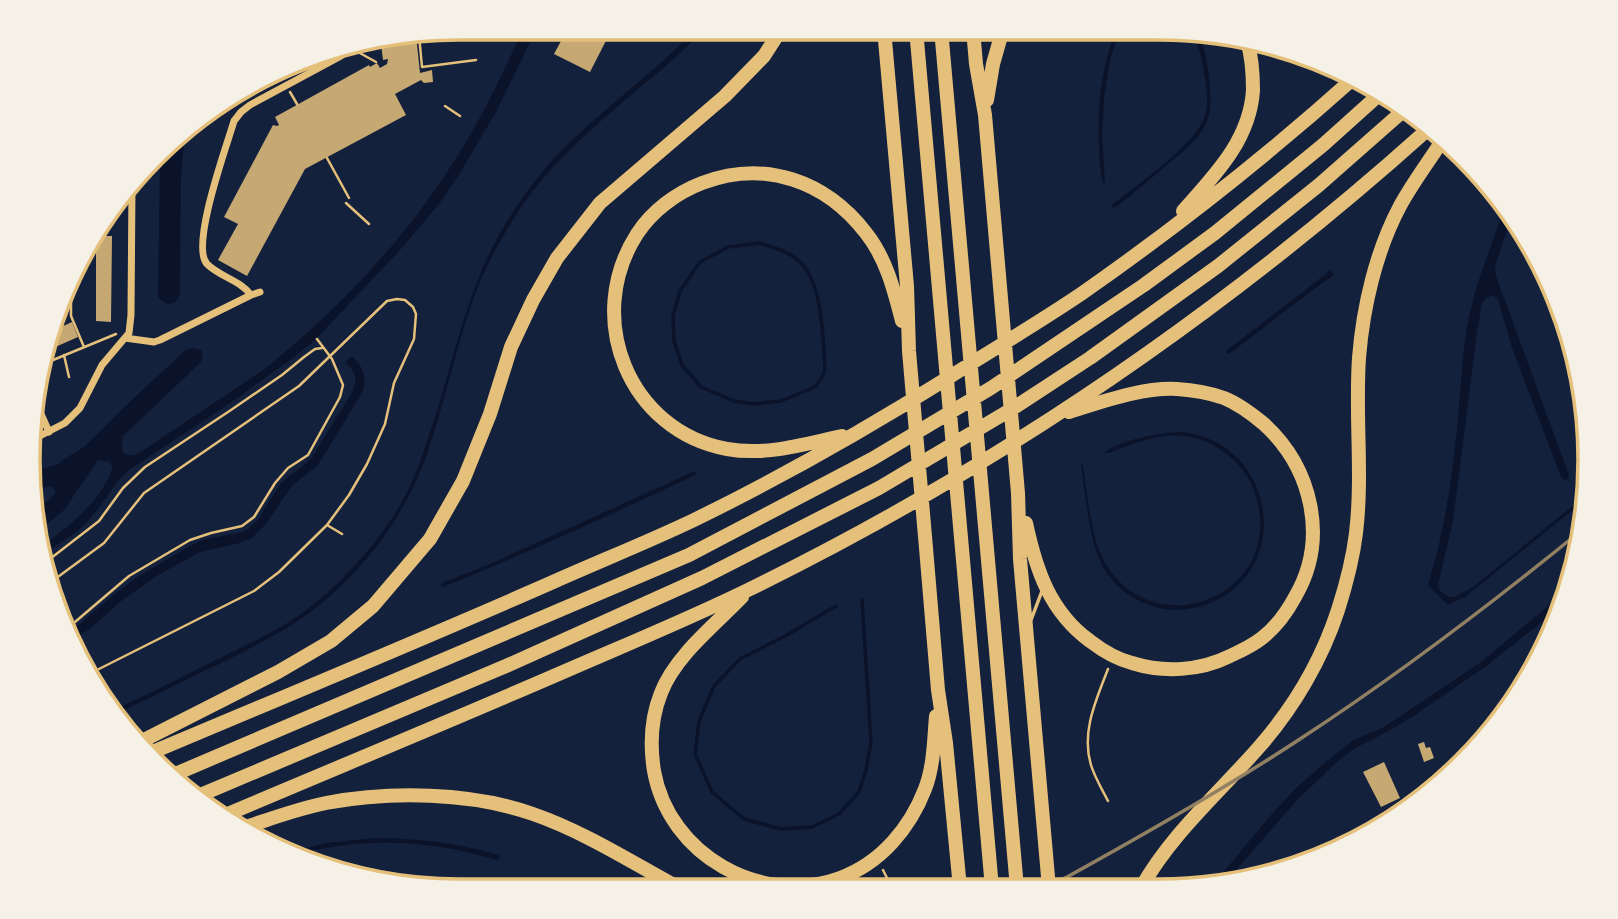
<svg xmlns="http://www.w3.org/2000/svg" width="1618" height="919" font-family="'Source Sans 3',sans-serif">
<rect width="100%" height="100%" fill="#14213d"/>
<path fill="#0b132b" d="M524 28H537L496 112 457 178 439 204 401 249 316 339 293 358 223 408 129 470C111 487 100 510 82 527 71 537 56 545 44 553L43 546C71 524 99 503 113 468L109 462 98 460 64 510 39 531 34 510 49 500 55 493 54 488C49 485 45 487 40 489L39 494 31 497 29 487 30 474 60 463 61 461 84 447 137 395 186 350 193 348 201 350 203 355 201 362 123 436 122 449C126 458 134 456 141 452L266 368C335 312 400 245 449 169 479 125 501 76 524 28Z
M697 28H704C682 54 655 75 630 96 590 130 549 165 520 209 505 232 487 263 477 289 458 340 447 393 430 445 409 512 364 572 308 614 281 633 251 648 221 663 186 680 151 697 116 714L114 710C149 694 184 676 218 659 251 643 286 627 314 604 346 578 380 540 400 505 412 485 420 463 427 441 452 371 463 299 500 233 515 207 539 173 560 152 603 108 654 73 697 28Z
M1115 29H1120L1110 60 1104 99 1102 136 1105 183H1103C1100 172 1099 157 1099 145 1096 102 1103 69 1115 29Z
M1188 29 1195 31C1205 44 1207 62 1209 77 1210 92 1213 107 1207 121 1200 140 1182 152 1167 165 1150 179 1133 194 1116 207L1111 208 1112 205C1137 185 1200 142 1206 112 1209 99 1206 86 1204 74 1202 58 1199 42 1188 29Z
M185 130 181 180 180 292C178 306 165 308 158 296L160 156Z
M1505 206 1511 217 1495 267 1496 276 1569 475 1568 479 1565 481 1561 477 1512 348 1498 300 1494 295 1486 298 1482 303 1477 333 1453 521 1438 585 1440 591 1449 597H1454L1473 587 1585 496V500L1465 597 1448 605 1428 585C1444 533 1452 480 1457 427 1461 390 1462 352 1469 315L1472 306 1475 291Z
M1331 270 1334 275C1298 300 1264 328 1229 354L1227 353V350Z
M352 356C363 367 368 377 362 393L318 465 292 486 265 525 252 538 240 543 200 552 155 577 121 601 91 628 71 641 66 633 80 624 111 597 136 578 188 547 202 540 242 532 248 529 259 518 281 483 311 459 351 394C358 380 357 373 345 362Z
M1181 432C1276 441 1295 571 1208 604 1191 610 1172 612 1155 607 1133 601 1113 586 1102 565 1088 537 1086 497 1081 466L1082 464 1083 466C1087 491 1091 533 1101 555 1146 649 1283 600 1257 500 1252 482 1244 468 1229 456 1188 423 1153 436 1109 453H1104C1122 439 1158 433 1181 432Z
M695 471 697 474C613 514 529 552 443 587L441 586 442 583 490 564Z
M1559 597 1553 613 1485 667 1412 717 1387 732 1355 748 1337 762 1298 799 1223 885 1211 887 1270 816 1297 787 1321 766 1352 741 1384 727 1481 662Z
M374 838C417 838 458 843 499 855L500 858 497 860C432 840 362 836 296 855L289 852 326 843Z"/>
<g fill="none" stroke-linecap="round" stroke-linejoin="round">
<path stroke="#0b132b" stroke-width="3.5" d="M760 243C773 248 789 251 799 261 823 282 823 340 825 370L822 377 815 387 781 401 754 404 734 401 701 387 682 365 674 341 673 316 680 291 700 262 728 247Z
M836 606 787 635 740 659 714 686 699 721 695 754 712 792 744 819 781 829 812 827 839 814 859 792 866 770 871 742 862 600"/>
</g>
<path fill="#c6a872" d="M568 28H631L626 36 612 29 590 72 554 54Z
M416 35 420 73 432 70 433 82 424 83 421 80 395 94 406 115 305 169 247 276 218 260 238 224 224 217 273 125 277 126 279 125 275 117 369 65 370 67 377 63 380 68 387 64 388 59 383 60 381 44H380L379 41Z
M96 236H112L111 322 96 321Z
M72 322 78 337 44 352 43 347 50 332Z
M1424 742 1426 748 1430 747 1434 758 1424 762 1418 744Z
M1384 762 1400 798 1381 807 1363 772Z"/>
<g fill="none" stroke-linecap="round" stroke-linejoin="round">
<path stroke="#e5c07b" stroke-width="2.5" d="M419 35 422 67 476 60
M358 52 376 62
M290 92 297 104
M445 106 460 116
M327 158 349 198
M346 203 369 224
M71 285V316L84 347
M64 355 69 377
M41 365 116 334
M327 525 342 534
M46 562 99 521 123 488 145 467 231 410 282 375 304 357 315 349 322 348
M51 582 104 543 144 493 299 386 387 301 397 299 405 300 413 307 416 314 414 339 394 383 385 424 367 464 349 495 327 525 279 572 254 591 91 673
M63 628 75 622 129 576 190 540 211 533 242 526 254 517 275 483 288 468 308 455 340 397 343 385 332 359 317 339
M1108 801C1102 789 1095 778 1091 765 1081 732 1096 700 1108 669
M883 870 892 888"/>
<path stroke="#e5c07b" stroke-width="3.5" d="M1031 620 1042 591"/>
<path stroke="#e5c07b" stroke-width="7" d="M120 199H132
M251 295C240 280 220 277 207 264 190 246 227 145 234 121L241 112 250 105 341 56 350 46
M125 338 154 342 160 340 251 295 260 292
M37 405 49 432
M34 439 65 423 80 408 102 365 129 333 131 315 132 186"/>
<path stroke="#e5c07b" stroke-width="14" d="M884 29 907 286 909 351 926 548 938 690 946 743 960 888
M916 29 992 888
M941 29 1017 888
M973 29 976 64 985 115 1018 493 1020 559 1049 888
M987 100 993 64 1003 29
M1183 211C1215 175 1250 140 1253 90 1253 72 1252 57 1247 41
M842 436C804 444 767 456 727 449 629 431 583 318 637 234 652 211 676 193 702 183 765 159 826 181 866 233 886 258 894 290 902 321
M1026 523C1036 570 1050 612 1090 641 1103 651 1116 659 1132 663 1164 673 1200 671 1230 656 1241 651 1252 646 1262 638 1276 627 1287 612 1295 597 1329 539 1312 468 1264 424 1252 414 1239 404 1224 398 1210 393 1193 390 1177 389 1143 387 1102 402 1069 412
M742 597C715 625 675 656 661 693 651 718 650 746 654 771 669 855 761 907 840 878 881 863 910 828 925 789 934 766 934 739 936 716
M136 744 278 672 331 641 373 606 430 539 463 481 490 414 511 347 533 300 557 258 600 203 725 96 764 56 782 28
M148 754C283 697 419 641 553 582 600 561 648 542 694 520 782 477 868 428 951 376 994 349 1038 323 1081 294 1177 227 1268 155 1355 77
M173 775 689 555 872 459 991 388 1144 285 1215 233 1323 145 1382 92
M198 796 506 666 702 578 879 488 1012 409 1090 358 1218 266 1319 185 1403 111
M223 816C341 766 460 717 577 666 635 641 693 617 750 589 995 469 1223 313 1426 131
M239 829C268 820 296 809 326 803 390 791 471 792 533 814 585 832 633 863 681 889
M1141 888C1171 834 1220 792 1260 746 1294 707 1322 659 1338 610 1346 585 1353 558 1356 533 1363 475 1355 416 1359 358 1363 307 1376 251 1400 206 1412 184 1427 164 1440 144"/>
<path stroke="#918062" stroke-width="3.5" d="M1047 888C1133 841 1218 793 1300 739 1398 675 1491 604 1582 530"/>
</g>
<path d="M0 0H1618V919H0ZM459 40H1159A419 419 0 0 1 1578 459V460A419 419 0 0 1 1159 879H459A419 419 0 0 1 40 460V459A419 419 0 0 1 459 40Z" fill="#f6f1e7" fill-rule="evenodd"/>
<path fill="none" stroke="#e5c07b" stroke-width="3.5" d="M459 40H1159A419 419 0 0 1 1578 459V460A419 419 0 0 1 1159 879H459A419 419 0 0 1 40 460V459A419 419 0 0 1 459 40Z"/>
</svg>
